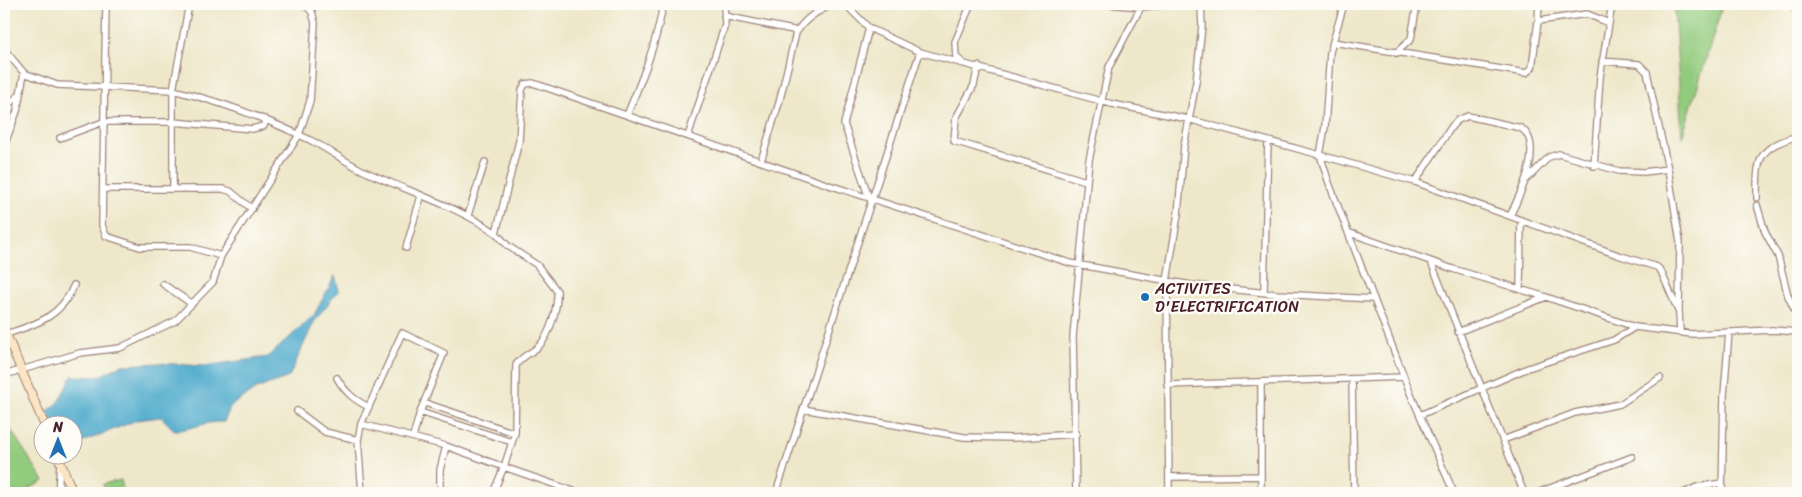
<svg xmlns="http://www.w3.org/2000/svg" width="1802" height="497" font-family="Sriracha,sans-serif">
<rect width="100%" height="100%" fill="#fdfcf7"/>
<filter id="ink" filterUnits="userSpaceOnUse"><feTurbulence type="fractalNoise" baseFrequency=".02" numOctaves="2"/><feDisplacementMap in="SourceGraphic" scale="10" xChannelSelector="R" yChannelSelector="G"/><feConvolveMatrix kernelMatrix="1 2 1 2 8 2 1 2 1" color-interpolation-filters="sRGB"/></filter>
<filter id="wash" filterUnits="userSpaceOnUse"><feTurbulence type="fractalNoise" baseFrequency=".0096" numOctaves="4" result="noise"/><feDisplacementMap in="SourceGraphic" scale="20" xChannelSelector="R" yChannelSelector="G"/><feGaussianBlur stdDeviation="1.12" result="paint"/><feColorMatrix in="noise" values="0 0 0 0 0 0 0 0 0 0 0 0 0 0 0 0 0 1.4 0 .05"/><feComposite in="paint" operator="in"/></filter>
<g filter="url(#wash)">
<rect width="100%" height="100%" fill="#eee7c9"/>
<path fill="#92cb7e" stroke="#6e7554" d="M1674 4H1723L1682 137Z
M7 424 44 481 21 493H4V425Z
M121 480 124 493H105L103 484Z"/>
<path fill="#4eaacc" stroke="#4c647c" d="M335 276 339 290 314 322 289 377 256 389 231 406 224 422C205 421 192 430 174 430L161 417 137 420 73 446 72 424H53L47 412 58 403 72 376 98 377 122 365 159 363 203 366 268 357 314 315Z"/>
</g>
<g filter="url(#ink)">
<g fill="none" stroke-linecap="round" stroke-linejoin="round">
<g stroke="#9c837a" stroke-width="8">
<path id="street" d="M845 4 869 28 920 52 1112 104 1188 119 1320 155 1329 183 1411 395 1454 493
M1107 4 1141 7 1172 4
M1344 4 1330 52 1325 127 1320 155 1415 182 1618 255 1657 267 1661 271 1679 313 1680 333
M1793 4 1798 15
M724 16 793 30 796 33
M1538 21 1539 4
M1609 23 1612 4
M1333 42 1526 73 1532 68 1538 21 1587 14 1609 23 1600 77 1594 166
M4 49 24 73 57 85 173 90 189 4
M1396 53 1411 39 1417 4
M961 61 956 57 955 42 971 4
M1602 61 1639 64 1647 72 1668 169 1680 242 1679 311
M978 66 974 85 956 118 954 141 1086 181
M4 99 11 102 18 96
M627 115C642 79 657 43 663 4
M688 136 725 25 724 4
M60 138 103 122H173L252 129 264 126 265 119
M4 146 17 111 24 73
M761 161 779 103 796 33C806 17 818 11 834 4
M1527 179 1549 157 1559 154 1619 171 1644 172 1668 169
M1415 182 1452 126 1458 120 1468 116 1521 128C1545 145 1520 195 1510 216
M173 188V90C222 102 266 118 312 141 329 150 344 161 362 170 406 191 455 205 496 233L519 141 522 90 525 84 533 83 829 185 1070 263 1191 285 1277 294 1374 299
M104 189H223L230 191 252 209
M869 198 844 124 869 28
M1757 198C1757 158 1757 148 1798 136
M1757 205 1765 232 1778 256 1788 296 1798 317
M468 215 485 162
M1350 233 1453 269 1546 297 1635 327 1692 334 1772 330 1798 332
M406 248 421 196
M221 256 299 135 310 101 315 23 312 12 304 4
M1431 262 1524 493
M163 284 192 304
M1520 289 1521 220
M1264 292 1268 141
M1458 332 1546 297
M6 334C36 325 62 316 74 285
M4 375 80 353 120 348 175 321 213 282 221 256 190 247H140L106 236 102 225 106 4
M337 378C345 392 354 400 369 407
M1352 380 1354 493
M1261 383V493
M1167 385 1404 377
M425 403 515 433
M803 409 964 437 1014 438 1076 434
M297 411 325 432 358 440
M420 412 512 442
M1420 415 1528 368 1614 340 1635 327
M361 424 446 446 504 467 515 433 516 365C522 356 530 354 538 347 550 336 558 307 557 291L537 265 508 246 496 233
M1503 440 1575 413 1620 404 1660 378
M1169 477 1261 476
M58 493 60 463
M362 493 358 440 361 424 402 333 444 353 420 412 413 437
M440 493V470L446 446
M493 493 504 467 579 493
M776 493 920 52
M1076 493 1073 337 1089 160 1109 67 1141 7
M1169 493 1167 281 1178 214 1184 146 1196 82 1202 26 1201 4
M1537 493 1632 457
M1684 493 1697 487 1722 483
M1722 493 1724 395 1729 332"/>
</g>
<g stroke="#9c837a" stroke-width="10">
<path id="secondary" d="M4 329 44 424
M57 454 73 493"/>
</g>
<use href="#street" stroke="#fff" stroke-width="5.5"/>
<use href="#secondary" stroke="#fce5c4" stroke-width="8"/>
</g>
</g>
<circle fill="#1f6fb2" stroke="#fdfcf7" stroke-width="2" cx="1145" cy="297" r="5"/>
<g text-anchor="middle" stroke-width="5" stroke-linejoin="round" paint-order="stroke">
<g font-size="16" fill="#4a1f2b" stroke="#fdfcf7" text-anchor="start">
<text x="1155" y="294">ACTIVITES<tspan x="1155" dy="18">D'ELECTRIFICATION</tspan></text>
</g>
</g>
<rect width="1802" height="497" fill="none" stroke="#fdfcf7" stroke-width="20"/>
<g transform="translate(58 440)"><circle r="24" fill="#fdfcf7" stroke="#b5a4a5"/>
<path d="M0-4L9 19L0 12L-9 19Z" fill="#1f6fb2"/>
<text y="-8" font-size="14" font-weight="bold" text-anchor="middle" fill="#4a1f2b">N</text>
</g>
</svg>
